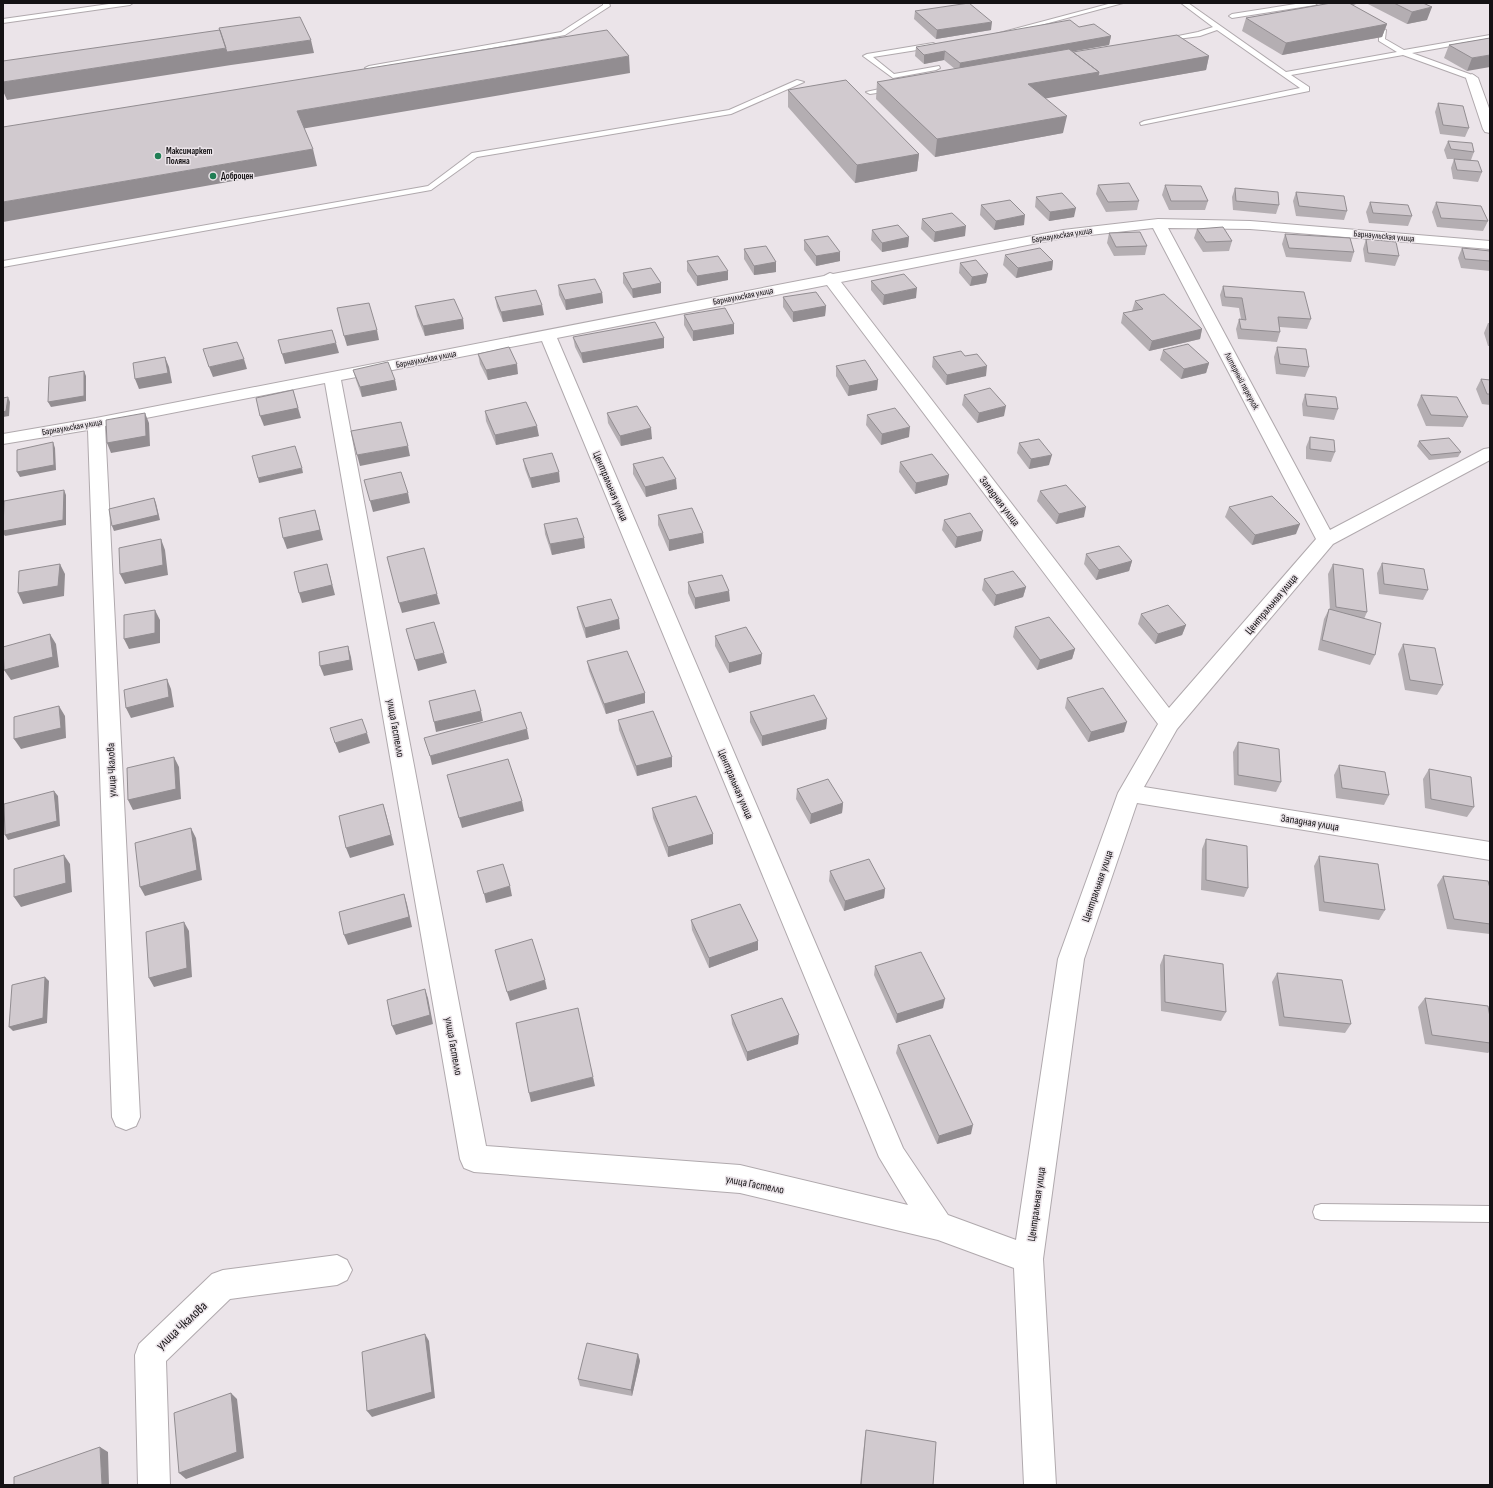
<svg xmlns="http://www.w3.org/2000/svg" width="1493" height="1488" font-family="'Sofia Sans Condensed',sans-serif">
<rect width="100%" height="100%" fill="#ebe4e9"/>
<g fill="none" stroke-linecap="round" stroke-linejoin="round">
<g stroke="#b0a9ad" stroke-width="2">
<path id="lane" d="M116 3H133L130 5 3 23V19Z
M603 3H609L610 6 565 35 369 70 365 68 369 66 561 32 603 5Z
M1112 3H1123L996 37 992 35Z
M1181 3H1188L1286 72 1397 52 1379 41V31L1371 25 1374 23 1386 30 1385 39 1404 50 1490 35V39L1412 53 1475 76 1476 78 1472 80 1403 55 1291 75 1309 87V91L1141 125 1140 123 1144 121 1300 88 1217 30 1200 36 1163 41V39L1198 32 1213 27Z
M1302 3H1318L1315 5 1232 18 1229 16 1232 14Z
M933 43 937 45 936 47 873 57 894 74 939 66 940 68 936 70 893 78 863 56 867 54Z
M797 80 804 82 731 114 477 157 431 190 3 267V261L428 186 472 153 729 110Z
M893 86H896V90L870 94 866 92Z
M1321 1204 1490 1206V1222L1321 1220 1315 1218 1313 1212 1315 1206Z"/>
</g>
<g stroke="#b0a9ad" stroke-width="2">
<path id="street" d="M1472 74 1478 78 1490 111V133L1485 132 1483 129 1466 78Z
M1158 219 1250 221 1490 241V249L1250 229 1168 228 1330 530 1484 449 1490 448V460L1333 544 1177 729 1144 787 1490 842V860L1137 803 1084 959 1043 1259 1056 1485H1024L1014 1268 938 1240 740 1193 474 1172 464 1168 460 1159 325 383 105 426 140 1117 136 1126 126 1130 116 1126 112 1117 88 430 3 444V434L96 418 824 276 830 273 833 274 1063 230ZM1153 228 1316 539 1169 708 841 282 1063 238ZM827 285 1158 724 1118 793 1058 959 1016 1240 948 1215 903 1148 557 338ZM542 341 879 1157 908 1205 740 1165 486 1146 341 380Z
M337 1255 347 1260 352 1270 347 1280 337 1285 230 1299 166 1361 170 1485H138L135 1355 139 1344 212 1274 223 1270Z"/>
</g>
<use href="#lane" fill="#fff" fill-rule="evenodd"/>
<use href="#street" fill="#fff" fill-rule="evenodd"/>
</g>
<path fill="#b4aeb2" d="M1331 3H1361L1352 5 1387 24 1382 37 1282 55 1242 31 1246 18Z
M1366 3H1423L1427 20 1407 24Z
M915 11 991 30 936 39 914 19Z
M1079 27 1111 36 1109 45 1072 51 1073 52 1209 56 1206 70 1045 98 1063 133 935 157 876 99 877 82 955 69 944 60 924 64 915 56 916 47Z
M1490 38 1467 71 1444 58 1449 45Z
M788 90 919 154 917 171 855 183 788 107Z
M1438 103 1469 128 1465 137 1440 134 1435 112Z
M1448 141 1474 152 1471 160 1482 172 1478 182 1453 179 1451 168 1454 159H1447L1444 150Z
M1098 185 1139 201 1137 210 1106 212 1096 194Z
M1165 185 1208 201 1205 210H1169L1162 195Z
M1235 188 1279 205 1276 214 1233 210 1232 197Z
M1296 192 1347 211 1344 220 1296 216 1293 201Z
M1036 197 1074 217 1049 221 1035 207Z
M1370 202 1412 216 1408 226 1369 223 1366 212Z
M1436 202 1488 221 1483 231 1437 227 1432 212Z
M981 205 1024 225 994 230 980 215Z
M922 219 965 236 934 242 921 229Z
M1197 229 1232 241 1229 251 1203 252 1194 238Z
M872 230 909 237 908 247 882 252 871 240Z
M1109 233 1147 246 1145 255 1114 256 1107 243Z
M1285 234 1354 252 1351 262 1286 257 1282 244Z
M1366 239 1399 256 1395 266 1365 262 1363 249Z
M804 240 840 261 816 266 804 250Z
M1462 248 1490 251V271L1461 268 1458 258Z
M744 249 776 262V272L754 275 744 259Z
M1005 255 1053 261 1052 270 1016 278 1003 265Z
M687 261 728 280 697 286 687 271Z
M960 263 988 274 986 283 970 286 959 273Z
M623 273 661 283V293L633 298 623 283Z
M871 281 916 298 883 305 871 290Z
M558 285 602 293 603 303 566 310 559 295Z
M1223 286 1311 319 1307 329 1280 327V332L1277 342 1238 339 1236 329 1239 319H1241L1239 308 1222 306 1220 295Z
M495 297 544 315 503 322 497 307Z
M783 297 826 306 825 316 793 322 783 307Z
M1135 301 1202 329 1200 339 1149 351 1121 323 1123 313 1132 311Z
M415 306 463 319 464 329 425 336 417 316Z
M684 315 734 334 693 341 684 325Z
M1488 323H1490V346H1488L1484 333Z
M573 337 664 338V348L583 363 575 347Z
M1277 347 1309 367 1305 377 1276 374 1274 357Z
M1163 350 1209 363 1206 373 1181 379 1160 360Z
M478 354 518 374 488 380 480 364Z
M965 356 986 376 946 385 932 367 933 357Z
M836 366 878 380 877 390 848 396 836 376Z
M353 370 395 380 397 390 362 397 356 380Z
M1481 379 1490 380V405L1482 404 1476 389Z
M1305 394 1338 409 1334 420 1303 416 1302 404Z
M964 395 1004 416 977 423 962 405Z
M1421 395 1468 417 1463 427 1426 426 1417 405Z
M485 411 539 436 496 445 486 421Z
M607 413 652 439 621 446 608 423Z
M867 415 909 437 881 445 866 425Z
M1310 437 1335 452 1331 462 1306 459V447Z
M1419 441 1461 452 1458 457 1429 460 1417 446Z
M1019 443 1049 465 1029 469 1017 453Z
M523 459 560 482 532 488 525 469Z
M900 462 949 475 947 485 915 494 899 472Z
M633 464 677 489 646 497 633 474Z
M1040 491 1084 517 1056 524 1037 501Z
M1229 507 1296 534 1252 545 1225 517Z
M658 515 704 543 669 551 658 525Z
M944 520 981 541 955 548 942 530Z
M544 524 585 548 552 555 545 534Z
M1086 554 1132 561 1129 571 1096 580 1084 564Z
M1382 563 1428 590 1423 600 1379 594 1377 573Z
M1333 564 1367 612 1364 619 1375 655 1370 665 1318 650 1324 619 1329 609 1330 610 1328 574Z
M984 579 1026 587 1023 597 994 606 982 590Z
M688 582 730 601 695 609 688 593Z
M577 607 620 629 586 638 579 617Z
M1141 614 1186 625 1182 635 1155 644 1138 624Z
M1015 627 1075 649 1072 659 1037 670 1013 637Z
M715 636 761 664 729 673 715 646Z
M1403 644 1443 685 1437 695 1405 690 1398 654Z
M587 661 645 703 606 714 589 671Z
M1067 698 1124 732 1088 742 1065 708Z
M750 712 827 719 826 729 762 746 750 722Z
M618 720 672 767 637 776 619 730Z
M1238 742 1281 782 1276 792 1234 785 1233 752Z
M1339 765 1389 795 1384 805 1336 798 1334 775Z
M1429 769 1474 807 1467 817 1425 808 1423 779Z
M797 789 843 803 842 813 810 824 796 799Z
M652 808 713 844 668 857 653 818Z
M1206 839 1248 888 1244 897 1201 890 1202 849Z
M1319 856 1385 910 1379 920 1319 911 1314 866Z
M830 871 885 889 884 898 844 911 829 881Z
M1443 876 1490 888V934L1447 929 1437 885Z
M691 920 758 950 709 968 692 930Z
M1164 955 1226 1012 1221 1021 1161 1011 1160 965Z
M875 966 943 1008 896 1023 874 975Z
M1277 973 1351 1024 1345 1033 1279 1026 1272 982Z
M1425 998 1490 1017V1051L1488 1053 1425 1044 1418 1007Z
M731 1015 798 1044 747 1061 732 1024Z
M898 1045 971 1134 937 1144 896 1053Z
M638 1354 640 1361 632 1396 580 1386 578 1379Z
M866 1430 933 1485H860L865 1435Z"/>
<path fill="#928d91" d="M1352 3H1361L1351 5Z
M1432 7 1427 20 1407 24 1412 12Z
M992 22 991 30 936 39 937 30Z
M1387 24 1382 37 1282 55 1286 43Z
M1111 36 1109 45 959 72 960 63Z
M311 40 314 53 231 65 227 52Z
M226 48 231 65 7 100 3 91V82Z
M945 51 944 60 924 64V55Z
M1490 55V67L1467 71 1472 58Z
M629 56 630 73 301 129 297 111Z
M1209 56 1206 70 1026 102 1028 84 1099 72Z
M1067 116 1063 133 935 157 937 139Z
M313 149 317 166 3 222V202Z
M919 154 917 171 855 183 857 165Z
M1076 208 1074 217 1049 221 1050 212Z
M1025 215 1024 225 994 230 996 221Z
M966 226 965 236 934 242 935 232Z
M909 237 908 247 882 252V243Z
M840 252V261L816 266V256Z
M1053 261 1052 270 1016 278 1018 268Z
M776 262V272L754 275V266Z
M728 271V280L697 286V276Z
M988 274 986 283 970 286 972 277Z
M661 283V293L633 298 632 289Z
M917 288 916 298 883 305 884 295Z
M602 293 603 303 566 310 565 300Z
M542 305 544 315 503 322 501 312Z
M826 306 825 316 793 322V312Z
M463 319 464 329 425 336 423 326Z
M734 324V334L693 341V331Z
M1202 329 1200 339 1149 351 1152 341Z
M377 330 379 340 347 346 344 336Z
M664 338V348L583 363 581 353Z
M336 343 339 353 285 364 282 354Z
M165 357 169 367 172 383 139 389 135 379Z
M244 359 247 369 213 377 209 367Z
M1209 363 1206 373 1181 379 1184 369Z
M517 364 518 374 488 380 486 370Z
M987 366 986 376 946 385 947 375Z
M84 371 86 376V401L51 407 48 402Z
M395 380 397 390 362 397 360 387Z
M878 380 877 390 848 396 849 386Z
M293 390 301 418 264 426 260 416Z
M8 397 10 402 9 416 3 417V412Z
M1006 406 1004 416 977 423 979 413Z
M145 413 149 423 150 446 111 453 107 443Z
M537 426 539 436 496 445 495 435Z
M910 427 909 437 881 445 882 434Z
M651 428 652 439 621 446 620 436Z
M53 442 55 448 56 470 20 477 17 472Z
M408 446 410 456 360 466 357 455Z
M1052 455 1049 465 1029 469 1031 459Z
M302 468 303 473 259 483 258 478Z
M559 472 560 482 532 488 530 478Z
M949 475 947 485 915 494 916 483Z
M676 479 677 489 646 497 645 487Z
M64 490 66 495V525L5 536 3 533V531Z
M408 493 410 503 373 512 370 501Z
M154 498 156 503 160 520 114 531 112 526Z
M1086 507 1084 517 1056 524 1059 514Z
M315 510 323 540 287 549 283 538Z
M1300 524 1296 534 1252 545 1255 535Z
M983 531 981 541 955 548 957 537Z
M703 533 704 543 669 551V540Z
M584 538 585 548 552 555 550 544Z
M161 539 165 550 168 575 125 584 120 574Z
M1132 561 1129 571 1096 580 1099 570Z
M60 564 65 574 64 596 23 604 18 593Z
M327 564 335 595 302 603 299 593Z
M1026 587 1023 597 994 606 996 595Z
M729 591 730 601 695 609V598Z
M437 594 440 604 402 613 399 603Z
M155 610 160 620V643L129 649 124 639Z
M619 619 620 629 586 638 585 628Z
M1186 625 1182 635 1155 644 1158 634Z
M50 634 56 644 59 667 11 680 4 670Z
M348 646 351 657 353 670 324 676 320 666Z
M1075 649 1072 659 1037 670 1040 660Z
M444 653 447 663 418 671 415 660Z
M762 654 761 664 729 673V663Z
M167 679 171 689 174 707 131 718 126 708Z
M645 693V703L606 714 604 704Z
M59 706 65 716 66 738 21 749 14 739Z
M481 711 483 721 436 732 434 722Z
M827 719 826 729 762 746V736Z
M1127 722 1124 732 1088 742 1091 732Z
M527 729 529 739 432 765 430 756Z
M367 733 370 743 339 753 335 743Z
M174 757 179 767 181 799 133 810 128 800Z
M672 757V767L637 776 636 766Z
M54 791 58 796 60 826 8 840 5 835Z
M522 801 524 811 462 828 459 818Z
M843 803 842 813 810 824 811 814Z
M383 804 386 814 394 845 350 858 346 848Z
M191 828 196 838 202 880 145 896 140 887Z
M713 834V844L668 857V847Z
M64 855 70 864 72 892 21 907 14 897Z
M510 886 512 896 486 903 484 894Z
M885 889 884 898 844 911 845 901Z
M404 894 407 904 412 927 348 945 344 935Z
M184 922 189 931 192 977 154 987 149 978Z
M758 941V950L709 968V958Z
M45 977 49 981 47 1023 13 1031 9 1027Z
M545 980 547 989 510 1001 507 992Z
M425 989 428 998 433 1024 396 1035 392 1026Z
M945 999 943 1008 896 1023 897 1014Z
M799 1035 798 1044 747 1061V1052Z
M593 1077 595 1086 531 1102 529 1093Z
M973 1125 971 1134 937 1144 939 1136Z
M425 1334 429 1341 435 1398 372 1417 367 1411Z
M638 1354 640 1361 632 1396 631 1390Z
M231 1393 237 1399 244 1458 186 1479 179 1473Z
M100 1447 108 1452 109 1485H102Z"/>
<path fill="#d1cacf" stroke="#928d91" d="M969 3 992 22 937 30 915 11Z
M1331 3H1349L1387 24 1286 43 1246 18Z
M1394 3H1423L1432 7 1412 12Z
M300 17 311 40 227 52 219 28Z
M1070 20 1079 27 1094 24 1111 36 960 63 945 51 924 55 916 47Z
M220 30 226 48 3 82V61Z
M607 30 629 56 297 111 313 149 3 202V127Z
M1177 35 1209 56 1098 76 1099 72 1073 52Z
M1490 38V55L1472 58 1449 45Z
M1069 49 1099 72 1028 84 1067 116 937 139 877 82Z
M846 80 919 154 857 165 788 90Z
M1438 103 1463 106 1469 128 1443 125Z
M1448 141 1472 143 1474 152 1451 149Z
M1454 159 1478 161 1482 172 1457 170Z
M1129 183 1139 201 1108 202 1098 185Z
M1165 185 1201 186 1208 201H1171Z
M1235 188 1278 192 1279 205 1236 201Z
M1296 192 1344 196 1347 211 1299 206Z
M1062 193 1076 208 1050 212 1036 197Z
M1010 200 1025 215 996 221 981 205Z
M1370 202 1408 205 1412 216 1373 213Z
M1436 202 1481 206 1488 221 1441 218Z
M952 213 966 226 935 232 922 219Z
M898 225 909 237 882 243 872 230Z
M1223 227 1232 241 1206 242 1197 229Z
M1140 232 1147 246 1116 247 1109 233Z
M1285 234 1350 238 1354 252 1289 248Z
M828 236 840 252 816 256 804 240Z
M1366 239 1396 242 1399 256 1368 253Z
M766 246 776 262 754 266 744 249Z
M1040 248 1053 261 1018 268 1005 255Z
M1462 248 1490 251V261L1465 259Z
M718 256 728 271 697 276 687 261Z
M976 260 988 274 972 277 960 263Z
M651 268 661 283 632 289 623 273Z
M904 274 917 288 884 295 871 281Z
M595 279 602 293 565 300 558 285Z
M1223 286 1304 292 1311 319 1278 317 1280 332 1241 329 1239 319 1246 320 1242 298 1225 297Z
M536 290 542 305 501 312 495 297Z
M816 292 826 306 793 312 783 297Z
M1164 294 1202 329 1152 341 1123 313 1143 309 1135 301Z
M454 299 463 319 423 326 415 306Z
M369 303 377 330 344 336 337 308Z
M725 308 734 324 693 331 684 315Z
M655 322 664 338 581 353 573 337Z
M332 330 336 343 282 354 278 340Z
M237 342 244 359 209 367 203 349Z
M1188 344 1209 363 1184 369 1163 350Z
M509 347 517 364 486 370 478 354Z
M1277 347 1306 349 1309 367 1280 364Z
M961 351 965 356 977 354 987 366 947 375 933 357Z
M165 357 168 373 135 379 133 363Z
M865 360 878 380 849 386 836 366Z
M388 362 395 380 360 387 353 370Z
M84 371V396L48 402 49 377Z
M1481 379 1490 380V394H1487Z
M990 388 1006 406 979 413 964 395Z
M293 390 298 408 260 416 256 398Z
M1305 394 1336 397 1338 409 1307 406Z
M1421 395 1457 397 1468 417 1431 415Z
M8 397 6 411 3 412V398Z
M526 402 537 426 495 435 485 411Z
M637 406 651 428 620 436 607 413Z
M895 408 910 427 882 434 867 415Z
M145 413 146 436 107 443 106 420Z
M401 422 408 446 357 455 351 431Z
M1310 437 1334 440 1335 452 1310 449Z
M1449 438 1461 452 1431 455 1419 441Z
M1039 439 1052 455 1031 459 1019 443Z
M53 442 54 465 17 472V450Z
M295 446 302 468 258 478 252 456Z
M552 453 559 472 530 478 523 459Z
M932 454 949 475 916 483 900 462Z
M663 457 676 479 645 487 633 464Z
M401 472 408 493 370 501 364 480Z
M1066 485 1086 507 1059 514 1040 491Z
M64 490 63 520 3 531 4 501Z
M1272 496 1300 524 1255 535 1229 507Z
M154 498 158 515 112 526 109 509Z
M692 508 703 533 669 540 658 515Z
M315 510 320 530 283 538 279 518Z
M970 513 983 531 957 537 944 520Z
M577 518 584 538 550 544 544 524Z
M161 539 163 565 120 574 119 548Z
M1119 546 1132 561 1099 570 1086 554Z
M424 548 437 594 399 603 387 557Z
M1382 563 1424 569 1428 590 1384 584Z
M60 564 58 586 18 593 19 571Z
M327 564 332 585 299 593 294 572Z
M1333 564 1363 569 1367 612 1336 607Z
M1013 571 1026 587 996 595 984 579Z
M722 575 729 591 695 598 688 582Z
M611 599 619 619 585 628 577 607Z
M1168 605 1186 625 1158 634 1141 614Z
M1329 609 1381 623 1375 655 1322 640Z
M155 610V633L124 639V615Z
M1049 617 1075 649 1040 660 1015 627Z
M434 622 444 653 415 660 406 629Z
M746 627 762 654 729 663 715 636Z
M50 634 53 657 4 670 3 647Z
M1403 644 1435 648 1443 685 1410 680Z
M348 646 350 660 320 666 319 652Z
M627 651 645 693 604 704 587 661Z
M167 679 169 697 126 708 124 690Z
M1103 688 1127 722 1091 732 1067 698Z
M475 690 481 711 434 722 429 701Z
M814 695 827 719 762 736 750 712Z
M59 706 61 728 14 739V717Z
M653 711 672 757 636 766 618 720Z
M521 712 527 729 430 756 424 738Z
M362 719 367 733 335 743 330 728Z
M1238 742 1279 749 1281 782 1238 775Z
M174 757 176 789 128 800 127 768Z
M508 759 522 801 459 818 447 775Z
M1339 765 1385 772 1389 795 1342 788Z
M1429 769 1471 777 1474 807 1431 799Z
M828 779 843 803 811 814 797 789Z
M54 791 57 821 5 835 4 804Z
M696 796 713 834 668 847 652 808Z
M383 804 391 835 346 848 339 816Z
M191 828 197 870 140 887 135 843Z
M1206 839 1247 846 1248 888 1206 880Z
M64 855 66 883 14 897V869Z
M1319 856 1378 864 1385 910 1324 902Z
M869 859 885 889 845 901 830 871Z
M503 864 510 886 484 894 477 871Z
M1443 876 1488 881 1490 888V924L1454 919Z
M404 894 409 917 344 935 339 912Z
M740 904 758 941 709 958 691 920Z
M184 922 187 968 149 978 146 932Z
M532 939 545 980 507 992 495 950Z
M921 952 945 999 897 1014 875 966Z
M1164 955 1223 964 1226 1012 1165 1002Z
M1277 973 1342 980 1351 1024 1284 1017Z
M45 977 43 1018 9 1027 12 985Z
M425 989 430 1015 392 1026 387 1000Z
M782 998 799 1035 747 1052 731 1015Z
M1425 998 1488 1006 1490 1017V1043L1432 1035Z
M578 1008 593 1077 529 1093 516 1023Z
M930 1035 973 1125 939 1136 898 1045Z
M425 1334 432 1392 367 1411 362 1352Z
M587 1343 638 1354 631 1390 578 1379Z
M231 1393 237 1452 179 1473 174 1413Z
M866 1430 936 1442 933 1485H861Z
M100 1447 102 1485H14V1477Z"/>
<g fill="#217e55" stroke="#ebe4e9" stroke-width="1.5">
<circle cx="158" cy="156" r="4"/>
<circle cx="213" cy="176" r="4"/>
</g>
<g text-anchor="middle" stroke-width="3" stroke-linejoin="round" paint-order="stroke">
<g font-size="9" font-weight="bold" fill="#141214" stroke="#ebe4e9" text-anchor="start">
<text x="166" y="154">Максимаркет<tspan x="166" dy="10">Поляна</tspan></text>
<text x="221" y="179">Доброцен</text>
</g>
<g font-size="9" fill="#141214" stroke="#ebe4e9">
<text transform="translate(1062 235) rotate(-9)" y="3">Барнаульская улица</text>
<text transform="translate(1384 236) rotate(5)" y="3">Барнаульская улица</text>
<text transform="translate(743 296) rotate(-11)" y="3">Барнаульская улица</text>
<text transform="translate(426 359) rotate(-11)" y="3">Барнаульская улица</text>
<text transform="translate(1242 381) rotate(62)" y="3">Литерный переулок</text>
<text transform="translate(72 427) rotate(-10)" y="3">Барнаульская улица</text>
</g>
<g font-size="11" fill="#141214" stroke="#ebe4e9">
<text transform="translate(611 486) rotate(67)" y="4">Центральная улица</text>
<text transform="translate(1000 501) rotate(53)" y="4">Западная улица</text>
<text transform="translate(1271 604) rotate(-50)" y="4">Центральная улица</text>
<text transform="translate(396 728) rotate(80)" y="4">улица Гастелло</text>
<text transform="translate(111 770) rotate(-92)" y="4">улица Чкалова</text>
<text transform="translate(736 784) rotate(67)" y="4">Центральная улица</text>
<text transform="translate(1310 822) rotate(9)" y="4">Западная улица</text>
<text transform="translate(1097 886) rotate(-71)" y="4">Центральная улица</text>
<text transform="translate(454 1046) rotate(80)" y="4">улица Гастелло</text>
<text transform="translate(755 1184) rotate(11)" y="4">улица Гастелло</text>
<text transform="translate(1036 1204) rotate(-82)" y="4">Центральная улица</text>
</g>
<g font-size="13" fill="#141214" stroke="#ebe4e9">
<text transform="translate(181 1325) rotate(-43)" y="5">улица Чкалова</text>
</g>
</g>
<rect width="1493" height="1488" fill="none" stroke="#141214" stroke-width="8"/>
</svg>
